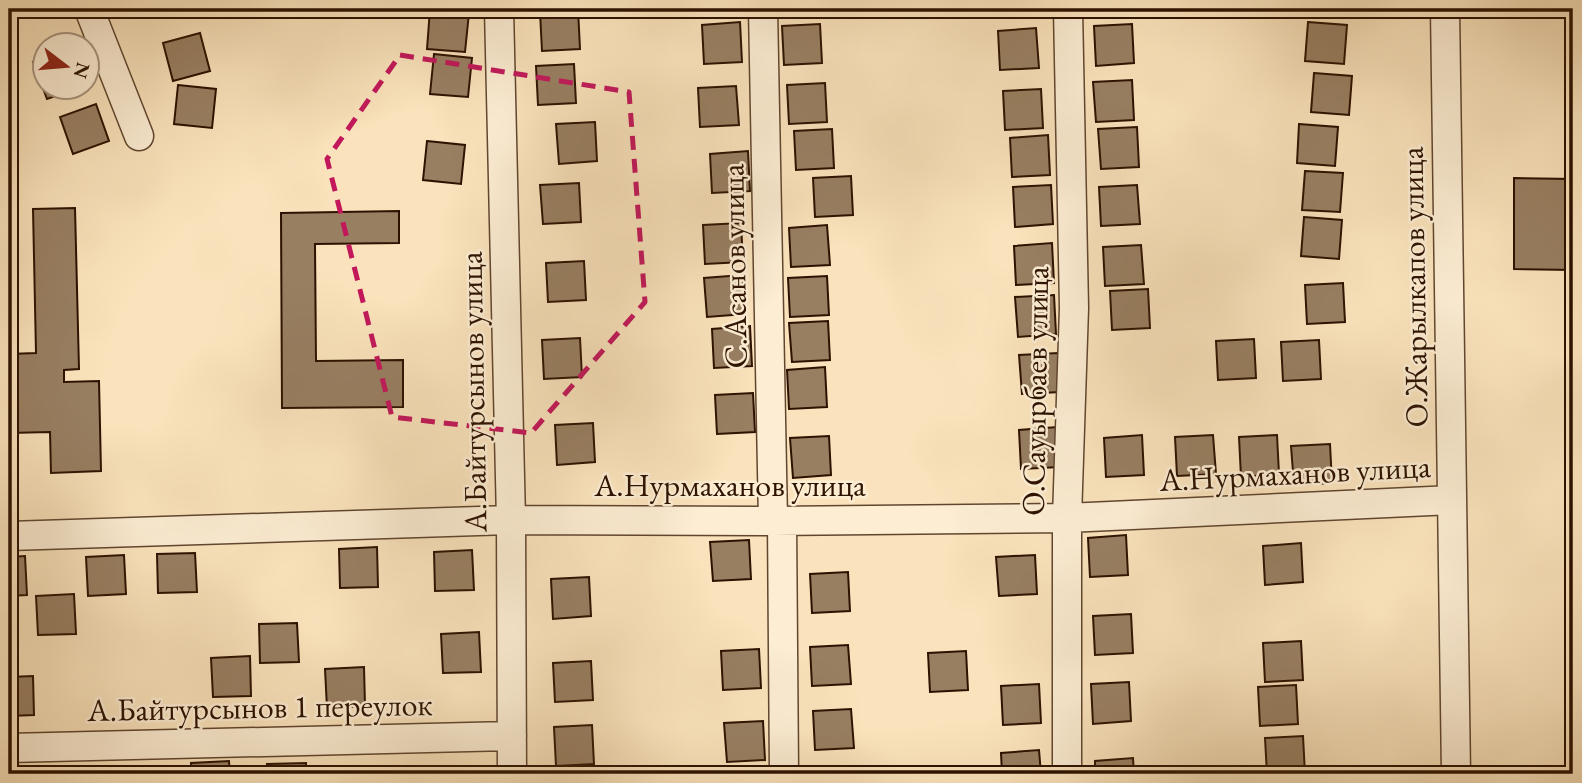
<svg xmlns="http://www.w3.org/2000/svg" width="1582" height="783" font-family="'EB Garamond',serif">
<rect width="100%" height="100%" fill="#fae3bc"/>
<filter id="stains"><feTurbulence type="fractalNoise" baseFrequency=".00286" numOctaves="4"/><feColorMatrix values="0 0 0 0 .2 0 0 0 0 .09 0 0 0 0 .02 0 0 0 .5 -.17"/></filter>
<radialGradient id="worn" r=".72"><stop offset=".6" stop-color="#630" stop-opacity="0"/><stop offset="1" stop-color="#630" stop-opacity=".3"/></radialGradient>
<path fill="#987f62" stroke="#2d1200" stroke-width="2" d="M430 9 469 13 465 52 427 49Z
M578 9 580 49 542 51 540 12Z
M1003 9H1041V14L1003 16Z
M1096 9H1134L1135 14 1096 17Z
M740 22 742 62 704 64 702 25Z
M1308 22 1347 25 1344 64 1305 61Z
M820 24 822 63 784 65 782 26Z
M1132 24 1134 63 1096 66 1094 26Z
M1036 28 1039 68 1000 70 998 31Z
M200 33 210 71 173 81 163 43Z
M434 54 472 58 468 97 430 94Z
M46 58V88H78L47 99 33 62Z
M574 64 576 103 538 105 536 66Z
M1314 73 1352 76 1349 115 1311 112Z
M1132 80 1134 120 1096 122 1093 82Z
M825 83 827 122 789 124 787 85Z
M178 85 216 89 212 128 174 124Z
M736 86 739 125 700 127 698 88Z
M1041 89 1043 128 1005 130 1003 91Z
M96 104 109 141 73 154 60 117Z
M595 122 597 161 559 164 556 124Z
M1299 124 1338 127 1335 166 1297 163Z
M1137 127 1139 167 1101 169 1098 129Z
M832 129 834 168 796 170 794 131Z
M1048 135 1050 175 1012 177 1010 138Z
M427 141 465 145 461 184 423 180Z
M748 151 750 191 712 193 710 154Z
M1305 171 1343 173 1340 212 1302 210Z
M851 176 853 215 815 217 813 178Z
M1514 178 1573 179V270L1514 269Z
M579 183 581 222 543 224 540 185Z
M1051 185 1053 224 1015 227 1013 187Z
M1137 185 1140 224 1101 226 1099 187Z
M75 208 79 369 64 370V382L99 381 101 471 51 473 50 432 9 433V354L36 353 33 209Z
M399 211V243L315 244 316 361 403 360V407L282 408 281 213Z
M1304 217 1342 220 1339 259 1301 256Z
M741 223 743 262 705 264 703 225Z
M827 225 830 265 791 267 789 228Z
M1052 243 1054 283 1016 285 1014 246Z
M1141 245 1144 284 1105 286 1103 247Z
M584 261 586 300 548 302 546 263Z
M742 275 745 314 707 317 704 278Z
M827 276 829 315 790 317 788 278Z
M1343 283 1345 322 1307 324 1305 285Z
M1148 289 1150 328 1112 330 1110 291Z
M1054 295 1056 334 1018 337 1015 297Z
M828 321 830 360 792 362 789 323Z
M750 326 752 366 714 368 712 329Z
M580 338 582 377 544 379 542 340Z
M1254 339 1256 378 1218 380 1216 341Z
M1319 340 1321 379 1283 381 1281 342Z
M1058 353 1060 392 1022 394 1019 355Z
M825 367 827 407 789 409 787 370Z
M753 393 755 432 717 434 715 395Z
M593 423 595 462 557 465 555 425Z
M1057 427 1059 467 1021 469 1019 430Z
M1142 435 1144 475 1106 477 1104 438Z
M1213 435 1216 474 1177 476 1175 437Z
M1277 435 1279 474 1241 477 1239 437Z
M829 436 831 475 793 478 790 438Z
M1330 444 1332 483 1294 485 1291 446Z
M1126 535 1128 575 1090 577 1088 538Z
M749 540 751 579 713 581 710 542Z
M1301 543 1303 582 1265 585 1263 546Z
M377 547 378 587 340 588 339 549Z
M472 550 474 590 435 591 434 552Z
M195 553 197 592 158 593 157 554Z
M124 555 126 594 88 596 86 557Z
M1035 555 1037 594 999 596 996 557Z
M25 556 27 595 9 596V557Z
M848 572 850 611 812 613 810 574Z
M589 577 591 616 553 619 551 579Z
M74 594 76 634 38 635 36 596Z
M1131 614 1133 653 1095 655 1093 616Z
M297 623 299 662 260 663 259 624Z
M479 632 481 672 443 673 441 634Z
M1301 641 1303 680 1265 682 1263 643Z
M848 645 851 684 812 686 810 647Z
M759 649 761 688 723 690 721 651Z
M966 651 968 690 930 692 928 653Z
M250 656 251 696 213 697 211 658Z
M591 661 593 700 555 702 553 663Z
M364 667 365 706 327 708 325 669Z
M33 676 34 715 9 716V677Z
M1129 682 1131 721 1093 724 1091 684Z
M1039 684 1041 723 1003 725 1001 686Z
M1296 685 1298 724 1260 726 1258 687Z
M851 709 854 748 815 750 813 711Z
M763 721 765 760 727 762 724 723Z
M592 725 594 764 556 766 554 727Z
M1303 736 1305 774H1267L1265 738Z
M1039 750 1041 774H1002L1001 753Z
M1133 758 1134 774H1095V761Z
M229 761 230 774H192L191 763Z
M306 763V774H268L267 764Z"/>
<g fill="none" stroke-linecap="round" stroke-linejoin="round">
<g stroke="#60462f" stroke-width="31">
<path id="minor" d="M89 9 139 136
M499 9 511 520 512 774
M763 9 773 521
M1445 9 1456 774
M782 521 784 774
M9 536 511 520 773 521 1067 518 1452 500
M9 748 512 736
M1067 774V518L1074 308 1068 9"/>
</g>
<use href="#minor" stroke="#fcedd3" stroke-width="28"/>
</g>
<path fill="none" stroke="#c2185b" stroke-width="5" stroke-dasharray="14 9" stroke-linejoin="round" d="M400 55 629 92 645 302 531 433 392 417 327 159Z"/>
<g text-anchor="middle" stroke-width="5" stroke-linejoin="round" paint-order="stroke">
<g font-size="32" fill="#2d1200" stroke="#fcedd3">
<text transform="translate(734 266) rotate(-91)" y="11">С.Асанов улица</text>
<text transform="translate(1414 287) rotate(-91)" y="11">О.Жарылкапов улица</text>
<text transform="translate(1035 391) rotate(-89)" y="11">О.Сауырбаев улица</text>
<text transform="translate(473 392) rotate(-91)" y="11">А.Байтурсынов улица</text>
<text transform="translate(1295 473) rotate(-3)" y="11">А.Нурмаханов улица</text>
<text x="730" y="496">А.Нурмаханов улица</text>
<text transform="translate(260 707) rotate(-1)" y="11">А.Байтурсынов 1 переулок</text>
</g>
</g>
<rect width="1582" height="783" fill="none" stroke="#fae3bc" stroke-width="35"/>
<rect x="10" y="10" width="1561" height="762" fill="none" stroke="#2d1200" stroke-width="3.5"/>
<rect x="18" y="18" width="1547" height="748" fill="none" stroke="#2d1200" stroke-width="2"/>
<g transform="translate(66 66) rotate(106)"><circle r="33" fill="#fcedd3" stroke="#a9957f" stroke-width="2"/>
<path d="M0-5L12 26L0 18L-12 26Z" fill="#8f2418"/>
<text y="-10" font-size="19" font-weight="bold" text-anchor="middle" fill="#2d1200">N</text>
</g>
<rect width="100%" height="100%" filter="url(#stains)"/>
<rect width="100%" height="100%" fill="url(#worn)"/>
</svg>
